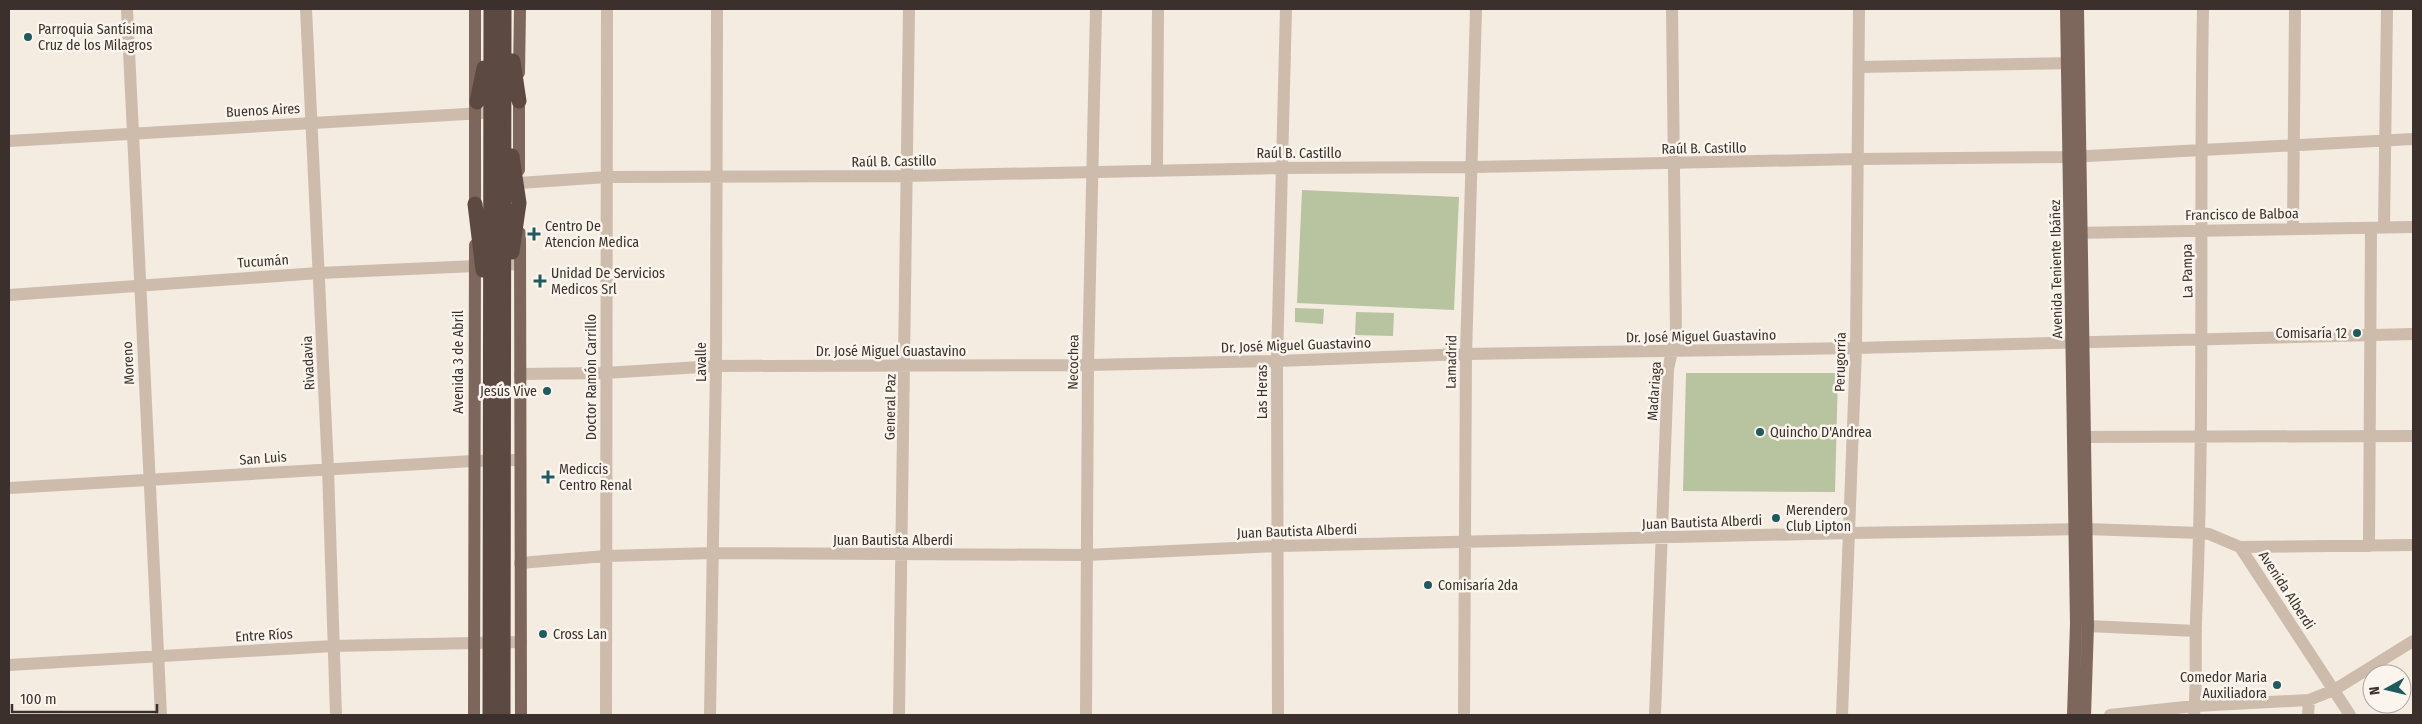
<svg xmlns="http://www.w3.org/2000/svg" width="2422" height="724" font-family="'Fira Sans Condensed',sans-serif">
<rect width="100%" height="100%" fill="#f4ebe1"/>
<path fill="#b8c4a0" d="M1302 190 1459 197 1454 310 1297 303Z
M1295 308 1324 309 1323 324 1295 322Z
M1356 312 1394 313 1393 336 1355 335Z
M1686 373H1838L1835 492 1683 491Z"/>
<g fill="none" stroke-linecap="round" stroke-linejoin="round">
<path stroke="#cdbbac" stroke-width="12" d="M127 9 161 715
M306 9 328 469 336 715
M1859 67 2077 63
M9 141 500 112
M1157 170 1158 9
M519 183 607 177 905 176 1282 168 1473 167 1858 159 2069 157 2413 139
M2384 227 2387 9
M2293 228 2295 9
M2073 233 2413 227
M9 295 319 273 520 264
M520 374 605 373 716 366 1088 365 1277 361 1466 354 1856 348 2413 334
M2076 437 2413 436
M9 488 473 461 519 460
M2369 546 2371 228
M2240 547 2413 545
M520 563 606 556 713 553 1086 555 1279 546 1850 533 2086 529 2200 533 2209 534 2240 547 2350 715
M2088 626 2196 631
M9 665 333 646 521 642
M606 715 607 9
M710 715 716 366 717 9
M899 715 909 9
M1086 715 1088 365 1096 9
M1278 715 1277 361 1286 9
M1464 715 1466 354 1476 9
M1655 715 1668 369 1676 334 1672 9
M1842 715 1856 348 1859 9
M2110 715 2195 706 2309 700 2334 690 2413 641
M2194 715C2197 684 2195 652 2196 621 2205 417 2199 213 2203 9
M2308 715 2309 700"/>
<path stroke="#7d675c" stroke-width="12" d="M2066 9 2076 624 2073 715
M2078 9 2088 626 2085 715
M519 73 520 9
M519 93V170
M475 213V9
M520 233 521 715
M474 715 475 245"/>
<path stroke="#5c4a42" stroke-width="15" d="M513 61 519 101
M477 102 484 68
M475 204 483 270
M512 252 519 203 512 156
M490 715 491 9
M503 715 504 9"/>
</g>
<g fill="#1f5a5e" stroke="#fbf5ee" stroke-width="2">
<circle cx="28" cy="37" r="5"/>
<path d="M531.5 226.5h5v5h5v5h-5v5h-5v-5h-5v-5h5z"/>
<path d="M537.5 273.5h5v5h5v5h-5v5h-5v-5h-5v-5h5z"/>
<circle cx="2357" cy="333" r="5"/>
<circle cx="547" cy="391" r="5"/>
<circle cx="1760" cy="432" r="5"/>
<path d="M545.5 469.5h5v5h5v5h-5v5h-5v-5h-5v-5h5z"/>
<circle cx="1776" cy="518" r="5"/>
<circle cx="1428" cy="585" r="5"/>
<circle cx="543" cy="634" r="5"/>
<circle cx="2277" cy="685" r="5"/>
</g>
<g text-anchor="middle" stroke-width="5" stroke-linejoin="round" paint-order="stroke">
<g font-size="14" fill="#3b302b" stroke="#fbf5ee" text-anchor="start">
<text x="38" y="34">Parroquia Santísima<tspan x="38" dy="16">Cruz de los Milagros</tspan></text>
<text x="545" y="231">Centro De<tspan x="545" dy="16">Atencion Medica</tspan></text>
<text x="551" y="278">Unidad De Servicios<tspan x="551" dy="16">Medicos Srl</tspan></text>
<text x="2347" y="338" text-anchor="end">Comisaría 12</text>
<text x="537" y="396" text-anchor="end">Jesús Vive</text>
<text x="1770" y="437">Quincho D'Andrea</text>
<text x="559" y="474">Mediccis<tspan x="559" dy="16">Centro Renal</tspan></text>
<text x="1786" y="515">Merendero<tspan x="1786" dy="16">Club Lipton</tspan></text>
<text x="1438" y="590">Comisaría 2da</text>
<text x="553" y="639">Cross Lan</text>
<text x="2267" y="682" text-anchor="end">Comedor Maria<tspan x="2267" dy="16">Auxiliadora</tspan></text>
</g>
<g font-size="14" fill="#3b302b" stroke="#fbf5ee">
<text transform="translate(263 110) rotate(-3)" y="5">Buenos Aires</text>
<text transform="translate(1704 148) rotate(-1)" y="5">Raúl B. Castillo</text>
<text x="1299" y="158">Raúl B. Castillo</text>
<text transform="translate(894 161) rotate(-1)" y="5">Raúl B. Castillo</text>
<text transform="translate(2242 214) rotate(-1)" y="5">Francisco de Balboa</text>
<text transform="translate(263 261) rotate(-4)" y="5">Tucumán</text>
<text transform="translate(2056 269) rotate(-91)" y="5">Avenida Teniente Ibáñez</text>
<text transform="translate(2187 271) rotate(-91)" y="5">La Pampa</text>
<text transform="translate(1701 336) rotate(-1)" y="5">Dr. José Miguel Guastavino</text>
<text transform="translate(1296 345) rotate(-2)" y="5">Dr. José Miguel Guastavino</text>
<text x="891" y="356">Dr. José Miguel Guastavino</text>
<text transform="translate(458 362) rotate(-90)" y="5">Avenida 3 de Abril</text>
<text transform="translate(701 362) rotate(-90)" y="5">Lavalle</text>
<text transform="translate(1073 362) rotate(-89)" y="5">Necochea</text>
<text transform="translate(1451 362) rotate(-89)" y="5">Lamadrid</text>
<text transform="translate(1840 362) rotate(-89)" y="5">Perugorría</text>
<text transform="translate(128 363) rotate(-93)" y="5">Moreno</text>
<text transform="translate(308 363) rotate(-93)" y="5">Rivadavia</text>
<text transform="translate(591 377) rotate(-90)" y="5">Doctor Ramón Carrillo</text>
<text transform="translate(1654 391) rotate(-86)" y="5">Madariaga</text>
<text transform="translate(1262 392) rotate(-90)" y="5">Las Heras</text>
<text transform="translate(890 407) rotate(-89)" y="5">General Paz</text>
<text transform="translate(263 458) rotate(-4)" y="5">San Luis</text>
<text transform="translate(1702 522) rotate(-2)" y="5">Juan Bautista Alberdi</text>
<text transform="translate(1297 531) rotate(-2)" y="5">Juan Bautista Alberdi</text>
<text x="893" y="545">Juan Bautista Alberdi</text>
<text transform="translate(2287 590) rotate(57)" y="5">Avenida Alberdi</text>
<text transform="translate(264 635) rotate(-3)" y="5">Entre Ríos</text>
</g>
</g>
<rect width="2422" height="724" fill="none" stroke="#3b302b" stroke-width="20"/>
<g transform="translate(2387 689) rotate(262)"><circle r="24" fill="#fbf5ee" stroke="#aea6a0"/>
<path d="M0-4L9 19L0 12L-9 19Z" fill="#1f5a5e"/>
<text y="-8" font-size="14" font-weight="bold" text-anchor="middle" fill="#3b302b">N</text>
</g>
<path d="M12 704v8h145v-8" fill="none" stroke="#3b302b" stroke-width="2.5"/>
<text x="20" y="704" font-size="15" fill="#3b302b" stroke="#fbf5ee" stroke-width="4" paint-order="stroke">100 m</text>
</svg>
